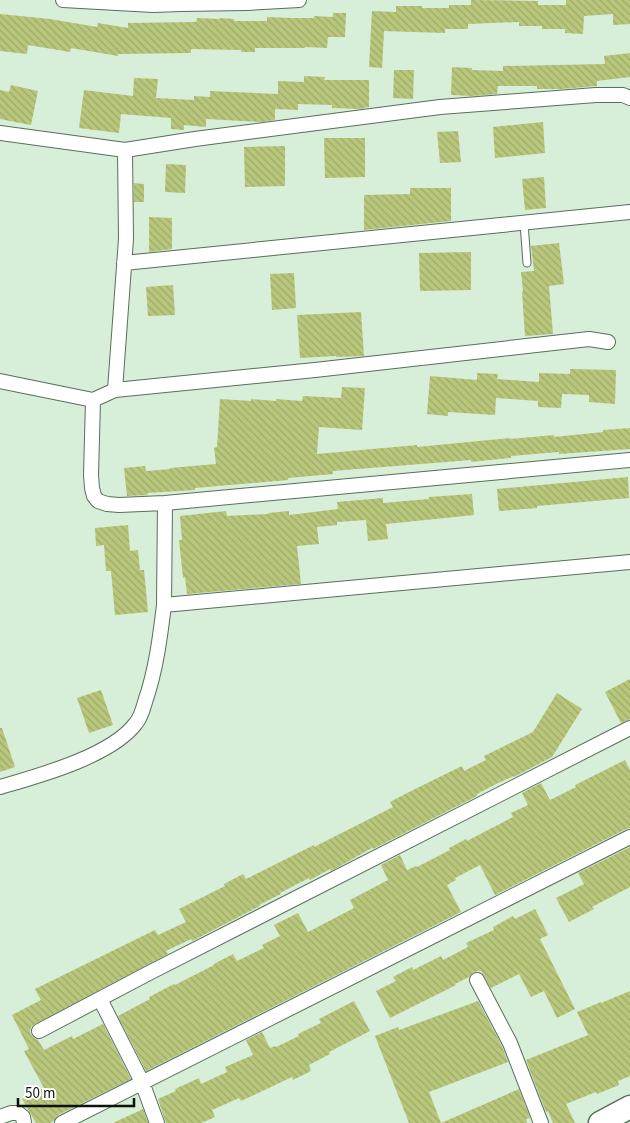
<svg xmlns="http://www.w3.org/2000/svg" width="630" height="1123" font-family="'Source Sans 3',sans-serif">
<defs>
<pattern id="building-back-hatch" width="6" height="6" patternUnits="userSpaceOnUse" patternTransform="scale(1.25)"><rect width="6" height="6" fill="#b8c77b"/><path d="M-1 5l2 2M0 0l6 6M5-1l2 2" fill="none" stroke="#9daa69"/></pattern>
</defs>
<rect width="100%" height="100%" fill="#d7eed9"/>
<path fill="url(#building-back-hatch)" d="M471 0 538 1V5H566V0H630V24L613 25V14L584 16 583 34 565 33V29H542V26H519V22L468 24V29H445V33L384 31 382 68 369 67 372 11 396 12V6H422V8H449V5H471Z
M333 13H346L345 37H328L327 48 305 47V48H255V52H241V50L191 49V53L118 54V56L71 48 70 52 28 45 27 54 0 51V14L50 19 97 27 98 23 128 28V23L196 22 197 18 220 19V18L234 19V21H267V17L291 18H314V16L333 17Z
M630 53V77L597 81V86L562 89H537V86H498L497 94 472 96 451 95 452 67 472 68V70L503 71V66L605 64 604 56Z
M394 70H414L413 99 393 98Z
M304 76 325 77 324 80H369V107L360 109 332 108V105L298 104V110L275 109V120L261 122 206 119V127L184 125V130L171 129V118L121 114 119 133 79 128 84 90 133 96 134 78 158 79 156 98 194 100V96L210 97V91L278 94V81L304 82Z
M11 85 38 91 31 125 0 119V90L9 92Z
M543 122 545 153 495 158 493 127Z
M458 131 461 162 440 163 437 132Z
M324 138H365V177L325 178Z
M285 146V186L245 187 244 147Z
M166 164 186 165 185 193 165 192Z
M544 177 546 208 525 210 522 179Z
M134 183 144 184V202H134Z
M410 188H451V221L364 230V195L410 194Z
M149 217 172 218V249L149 252Z
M559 243 564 284 549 286 553 334 525 336 522 292 523 291 521 272 534 271 531 246Z
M471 252V290L420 291 419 253Z
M294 273 296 308 272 310 270 274Z
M173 285 175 315 148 316 146 287Z
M361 312 364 356 336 357V356L300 358 297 315Z
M570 369 616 370 615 404 589 402V395L562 394 561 408 538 407V401L496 398 495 415 448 412V416L427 414 430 376 477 380V373L498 374 497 379 539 382V373L570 374Z
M342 387 365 388 362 430 319 427 317 454 417 445V447L510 438V439L554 435V437L603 432V430L630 428V449L559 454V452L511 456V458L471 462V460L333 471V474L288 478V480L195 488V490L147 493 148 495 127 496 124 468 145 466 146 471 170 469V468L216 464 214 448 217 447 220 399 251 401V399L276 401V399L302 401 303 396 341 398Z
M628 477 629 498 537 506V508L499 511 497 489Z
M472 494 474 515 386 524 388 539 368 541 366 520 337 522V525L317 527 319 544 297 546 301 584 187 594 185 577 183 578 179 540H182L180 516 226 511 227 516 269 514 268 513 289 511V515L338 509 337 502 383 498V503L429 499V497Z
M128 525 130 551 138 550 140 570H144L148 612 115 615 111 571H106L104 545 96 546 95 528Z
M630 679V719L621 723 605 692Z
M101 690 113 725 89 733 77 698Z
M557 693 582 709 552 757 514 777V776L498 783 477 794V796L373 849 372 848 331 871 330 869 310 880 309 878 280 893 281 894 259 905 260 906 192 941 191 939 166 951 168 954 35 1024 31 1027 30 1031 31 1035 34 1038 38 1040 44 1050 72 1036 73 1039 103 1024 131 1079 58 1115 54 1121 50 1123H36L22 1099 44 1088 24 1051 29 1049 12 1015 41 1000 35 989 155 930 158 935 186 922 179 909 225 886 224 884 243 874 246 879 314 845V847L393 807 390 802 409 792 462 766 464 771 486 760 484 756 533 732Z
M0 728H2L15 767 0 772Z
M625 760 630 770V828L626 829 495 895 480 865 455 878 456 880 447 885 461 912 146 1071 118 1016 150 999 149 997 174 984 175 985 214 965V964L233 954 237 961 264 948 262 945 280 936 274 925 298 913 308 932 354 908 350 900 388 880 381 865 400 855 407 870 416 866 417 867 450 850 449 848 466 839 467 841 513 817 511 813 528 805 522 793 541 783 550 800 576 787 575 785Z
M630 847V887L592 907 594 909 569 922 556 898 584 884 578 873Z
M535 909 548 935 540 939 575 1009 557 1018 544 991 531 997 519 974 491 988 481 971H477L473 973 469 977 455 984 456 985 390 1018 376 991 396 981 393 977 412 967 413 970 441 956 443 960 468 947 466 943 494 930 493 927 513 916 515 919Z
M630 991V1076L618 1081 619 1085 597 1094 596 1092 566 1104 575 1123H553L548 1111 546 1112 526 1060 588 1035 577 1012 601 1002V1003Z
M354 1001 370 1031 329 1052 330 1054 309 1065 311 1071 293 1080 292 1077 241 1101 239 1098 212 1110 215 1117 201 1123H166L158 1099 176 1091 175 1089 199 1078 201 1084 227 1072 225 1067 253 1055 246 1040 262 1032 270 1048 275 1046 276 1047 299 1036 298 1034 321 1023 319 1019Z
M478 1001 501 1044 508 1062 429 1092 441 1123 519 1089 530 1118 526 1119 527 1123H409L375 1036 398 1027 399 1030Z
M143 1109 148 1123H113Z"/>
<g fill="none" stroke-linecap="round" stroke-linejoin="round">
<g stroke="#596e5b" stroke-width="9">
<path id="service" d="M524 223 527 263"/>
</g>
<g stroke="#596e5b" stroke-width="16">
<path id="minor" d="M63 0 153 5 181 4 247 3 299 0
M0 133 125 150 195 139 440 107 596 95H623L630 98
M124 263 630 212
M0 381 93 400 115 390 315 370 589 339 608 342
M115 390 126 239 125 150
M93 400 91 475 92 488 94 496 98 501 107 504 119 505 165 503 630 460
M165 503 164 605 630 562
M0 787C38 776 112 756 136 723 141 717 143 709 145 702 156 670 160 638 164 605
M477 980 510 1043 541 1123
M100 999 142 1082 157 1123
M39 1031 147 974 630 728
M0 1117 11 1113H18L23 1117 24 1123
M62 1123 630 837"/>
</g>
<g stroke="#596e5b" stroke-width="25">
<path id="trunk" d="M600 1123 630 1107"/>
</g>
<use href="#service" stroke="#fff" stroke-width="7"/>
<use href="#minor" stroke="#fff" stroke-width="14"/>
<use href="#trunk" stroke="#fff" stroke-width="22"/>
</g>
<path d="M18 1098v8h116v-8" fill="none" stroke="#0b130c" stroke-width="2.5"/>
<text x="25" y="1098" font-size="15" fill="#0b130c" stroke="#ffffff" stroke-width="4" paint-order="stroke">50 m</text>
</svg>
